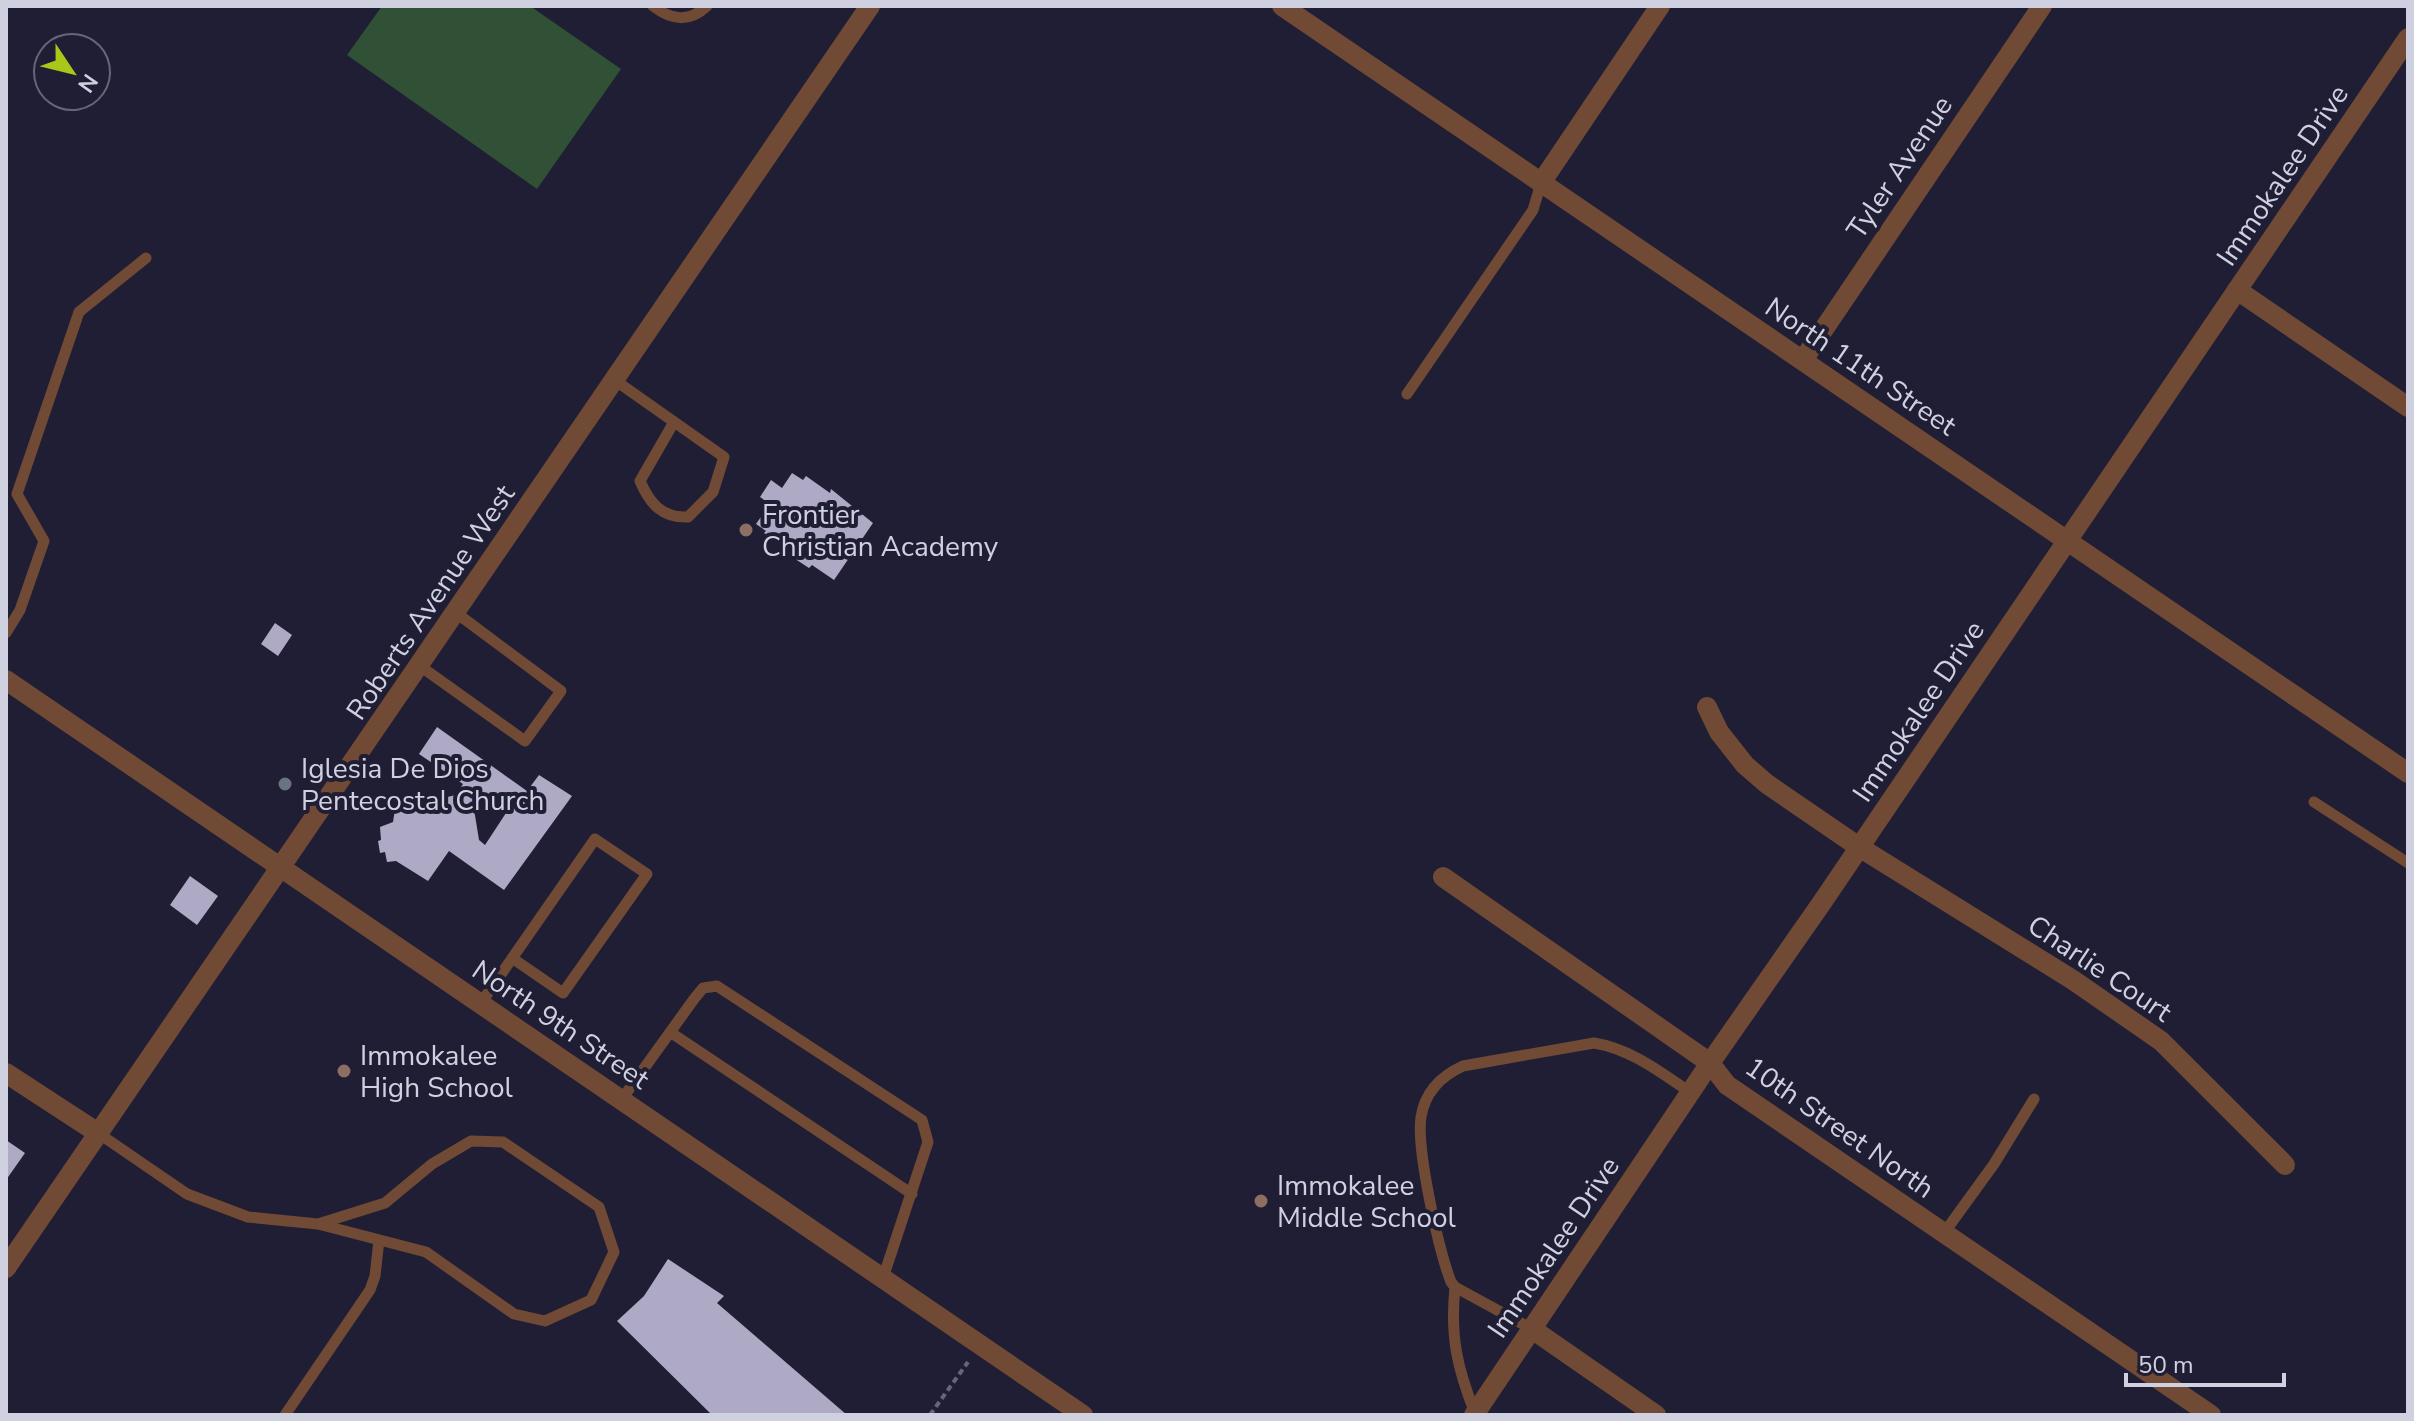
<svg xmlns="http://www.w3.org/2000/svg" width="2414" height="1421" font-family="'Nunito Sans',sans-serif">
<rect width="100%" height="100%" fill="#1f1e34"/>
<path fill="#305135" d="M382 6H530L621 69 537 189 347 55Z"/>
<path fill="#aea9c5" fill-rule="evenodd" d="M792 473 803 480 806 476 830 493 831 489 873 523 834 580 812 565 809 568 786 553 788 550 764 533 766 531 756 524 770 504 760 497 771 480 782 488Z
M275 623 292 635 278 656 261 644Z
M437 727 527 791 539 775 572 796 504 890 449 851 428 881 396 861 387 862 385 852 380 853 378 841 381 840 380 827 393 822 395 809 456 795 463 784 419 754ZM482 798 506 813 485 845 479 840 474 809Z
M190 876 218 896 197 925 170 905Z
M6 1140 25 1153 6 1180Z
M668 1259 724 1296 717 1303 847 1415H712L617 1321 644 1296Z"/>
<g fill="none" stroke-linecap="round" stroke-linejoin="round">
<path stroke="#666579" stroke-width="4" stroke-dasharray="6 4" stroke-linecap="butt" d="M930 1415 968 1362"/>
<path stroke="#704a34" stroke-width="11" d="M653 6C671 20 689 23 707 6
M616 381 724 457 713 492 688 517C662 518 650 504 640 481L674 422
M1407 394 1533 210 1541 183
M6 633 20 610 44 541 17 494 79 312 146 258
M420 666 525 741 561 691 455 612
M2314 802 2408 863
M481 1003 595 839 647 874 563 993 512 958
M670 1032 912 1194
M622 1099 694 999 703 988 717 986 922 1120 928 1142 883 1278
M98 1133 187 1194 248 1217 318 1224 426 1252 514 1314 545 1321 591 1300 614 1252 599 1207 503 1142 471 1141 432 1164 385 1203 318 1224
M1944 1233 1994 1164 2034 1099
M1455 1287C1450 1336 1457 1368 1475 1413
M1532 1329 1455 1287 1451 1282C1439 1251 1416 1149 1421 1117 1425 1092 1441 1076 1463 1066L1594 1043C1631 1049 1660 1072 1690 1092
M285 1415 370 1290 375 1276 379 1240"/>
<path stroke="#704a34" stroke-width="20" d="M1282 6 2408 773
M1541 183 1660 6
M2237 290 2408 407
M1803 360 2042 6
M1707 707 1719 732 1745 765 1767 784 1859 847 2073 980 2161 1041 2285 1165
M1443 877 1710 1063 1727 1085 2211 1415
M6 1073 98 1133
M6 1268 870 6
M1532 1329 1656 1415"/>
<path stroke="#704a34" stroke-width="20" d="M6 680 1083 1415
M1474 1415 1710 1063 1823 901 2408 38"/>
</g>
<g fill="#8d6e63" stroke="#1f1e34" stroke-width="3">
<circle cx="746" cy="530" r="8"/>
<circle cx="344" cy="1071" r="8"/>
<circle cx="1261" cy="1201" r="8"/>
</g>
<circle fill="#6b7280" stroke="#1f1e34" stroke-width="3" cx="285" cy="784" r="8"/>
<g text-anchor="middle" stroke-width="8" stroke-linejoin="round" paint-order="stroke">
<g font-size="28" fill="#d0d1e0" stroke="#1f1e34">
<text transform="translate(1899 167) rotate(-56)" y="10">Tyler Avenue</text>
<text transform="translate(2282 175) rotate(-56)" y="10">Immokalee Drive</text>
<text transform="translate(1861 366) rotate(34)" y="10">North 11th Street</text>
<text transform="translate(430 602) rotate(-56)" y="10">Roberts Avenue West</text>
<text transform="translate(1918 711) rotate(-56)" y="10">Immokalee Drive</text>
<text transform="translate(2100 968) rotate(34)" y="10">Charlie Court</text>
<text transform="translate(561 1024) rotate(34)" y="10">North 9th Street</text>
<text transform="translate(1840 1127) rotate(35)" y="10">10th Street North</text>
<text transform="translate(1553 1247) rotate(-56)" y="10">Immokalee Drive</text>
</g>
<g font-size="28" fill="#d0d1e0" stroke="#1f1e34" text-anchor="start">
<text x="762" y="524">Frontier<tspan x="762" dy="32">Christian Academy</tspan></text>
<text x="301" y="778">Iglesia De Dios<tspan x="301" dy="32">Pentecostal Church</tspan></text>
<text x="360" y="1065">Immokalee<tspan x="360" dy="32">High School</tspan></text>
<text x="1277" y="1195">Immokalee<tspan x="1277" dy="32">Middle School</tspan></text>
</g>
</g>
<rect width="2414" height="1421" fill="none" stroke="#d0d1e0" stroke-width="16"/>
<g transform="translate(72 72) rotate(125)"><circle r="38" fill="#1f1e34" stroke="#666679" stroke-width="2"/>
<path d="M0-6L14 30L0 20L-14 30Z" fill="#a9c719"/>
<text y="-12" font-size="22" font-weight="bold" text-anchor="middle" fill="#d0d1e0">N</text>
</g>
<path d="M2126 1373v12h158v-12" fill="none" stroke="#d0d1e0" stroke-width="4"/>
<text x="2138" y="1373" font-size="24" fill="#d0d1e0" stroke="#1f1e34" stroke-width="6" paint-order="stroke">50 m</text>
</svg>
